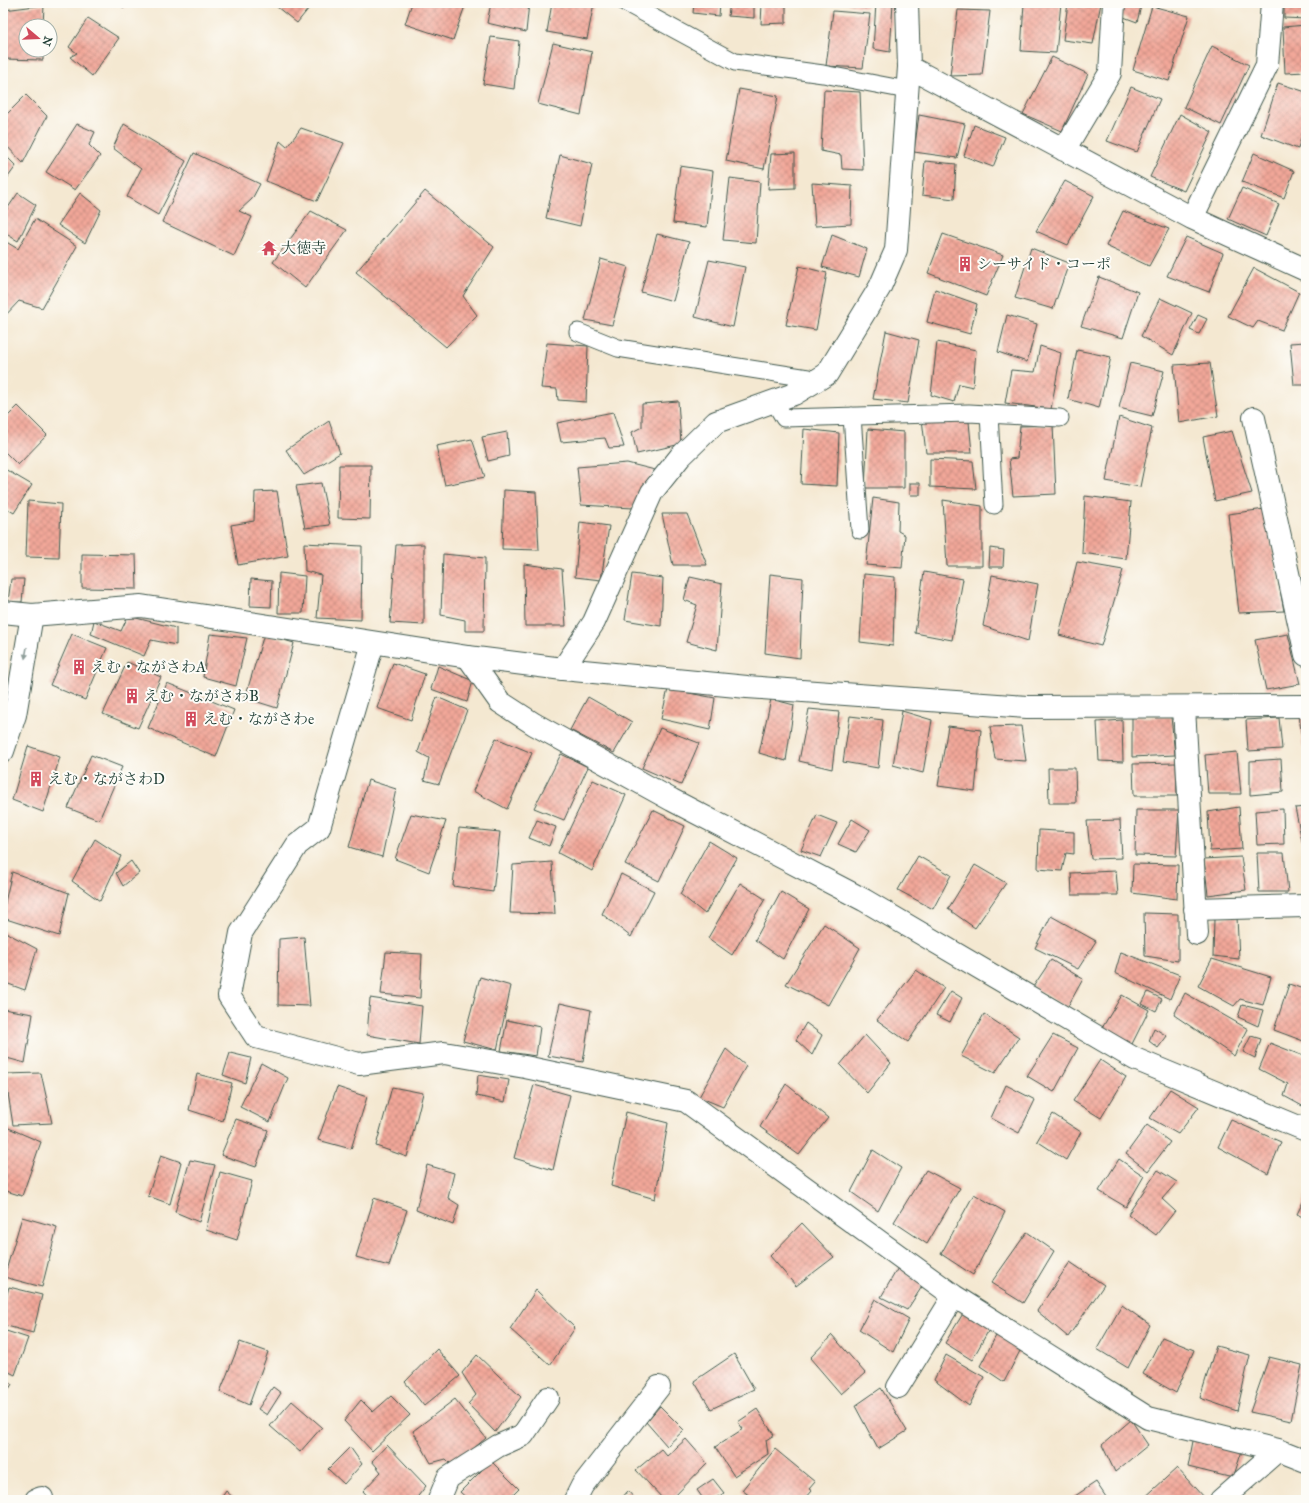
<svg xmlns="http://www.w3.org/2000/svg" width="1309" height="1503" font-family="'IM FELL Great Primer','Noto Serif JP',serif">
<defs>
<pattern id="building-cross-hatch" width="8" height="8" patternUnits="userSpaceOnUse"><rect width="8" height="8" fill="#f2a799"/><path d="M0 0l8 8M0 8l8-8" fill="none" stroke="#c3897e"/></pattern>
</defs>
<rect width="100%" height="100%" fill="#fdfcf7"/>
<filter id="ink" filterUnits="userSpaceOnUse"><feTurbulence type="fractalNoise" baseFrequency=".025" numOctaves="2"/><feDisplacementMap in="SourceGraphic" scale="8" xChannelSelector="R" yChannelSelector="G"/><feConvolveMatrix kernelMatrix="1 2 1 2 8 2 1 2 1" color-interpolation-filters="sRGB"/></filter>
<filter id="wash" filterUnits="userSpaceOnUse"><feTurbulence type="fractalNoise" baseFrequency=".012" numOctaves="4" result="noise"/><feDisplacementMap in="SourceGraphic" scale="16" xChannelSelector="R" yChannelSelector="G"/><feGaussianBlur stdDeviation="0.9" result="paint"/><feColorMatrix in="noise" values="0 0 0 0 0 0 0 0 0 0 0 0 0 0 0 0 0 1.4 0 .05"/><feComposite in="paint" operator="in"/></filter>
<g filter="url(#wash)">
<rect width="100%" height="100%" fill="#f4e8d1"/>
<g id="blocks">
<path fill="url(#building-cross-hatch)" d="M118 3H128L124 8Z
M272 3H313L297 23Z
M412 3H466L453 40 405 24Z
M491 3H529L526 32 487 23Z
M552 3H594L587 39 547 32Z
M694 3H720L719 16 693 13Z
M730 3H754V18L728 16Z
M762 3H786V23L761 24Z
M844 3H867L866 8Z
M876 3H893L890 52 873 49Z
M1024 3H1061L1056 53 1021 51Z
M1068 3H1101L1093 44 1063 40Z
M1125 3H1132L1141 6 1137 22 1121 16Z
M1284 3H1306V19L1284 18Z
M44 5 43 26H26V50H43V60L3 59 4 10Z
M1152 6 1189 16 1169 81 1133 70Z
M958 10 990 11 982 75 950 76Z
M833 11 870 14 863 68 826 66Z
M88 18 119 38 92 76 70 57 77 53 69 47Z
M1306 25V72L1285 73 1283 27Z
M491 37 519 41 514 89 483 84Z
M553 43 592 52 581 115 538 104Z
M1212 46 1249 65 1221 125 1184 107Z
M1052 57 1088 74 1062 131 1023 114Z
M1278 83 1306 92V120L1298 149 1261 135Z
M1131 87 1160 99 1137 152 1107 141Z
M739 89 778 96 764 169 726 161Z
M824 90 860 92 863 170 842 169 841 155 821 151Z
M26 95 47 116 23 163 3 142V118Z
M1180 114 1212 132 1184 191 1150 177Z
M919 115 965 124 957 158 914 152Z
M77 124 95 132 89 145 100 156 75 190 46 172Z
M124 124 186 161 158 215 127 197 141 169 113 148Z
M974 125 1005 137 993 167 964 156Z
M301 128 344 143 317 201 266 181 280 141 287 147Z
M3 153 16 166 3 184Z
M194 153 260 184 252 199 239 211 252 217 234 256 162 222Z
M795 153V188L768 189 771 154Z
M1254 153 1294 171 1284 198 1242 182Z
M560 155 592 164 580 226 546 218Z
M925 161 956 164 954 199 922 195Z
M680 166 713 171 707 227 673 223Z
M730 178 760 182 756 243 723 240Z
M1065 181 1094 196 1068 245 1036 231Z
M812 183 852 186 851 224 815 226Z
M1242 188 1279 204 1266 236 1228 219Z
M425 191 494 247 463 296 477 315 446 347 356 272Z
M18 193 36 205 18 241 3 232V215Z
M80 193 101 210 85 243 58 225Z
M311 211 347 230 305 288 273 262Z
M1123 211 1169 229 1149 266 1106 246Z
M35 219 77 246 42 308 19 301 3 318V240L18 249Z
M657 234 689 242 673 301 641 292Z
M943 234 1003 255 986 296 928 273Z
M832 235 867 249 859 277 822 267Z
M1186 237 1223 253 1209 292 1167 276Z
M1031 248 1069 263 1053 309 1015 298Z
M601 259 628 267 612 325 585 320Z
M709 260 745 267 733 327 695 317Z
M799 266 827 273 816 330 786 325Z
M1254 268 1299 292 1282 330 1258 321 1253 328 1228 316Z
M1099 277 1138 292 1123 338 1081 326Z
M935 289 977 304 970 334 927 322Z
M1160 298 1192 313 1173 355 1141 336Z
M1007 315 1037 324 1027 362 998 352Z
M1198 315 1207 319 1199 334 1190 330Z
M886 331 919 340 908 403 873 399Z
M937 342 976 350 973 387 959 384 954 402 931 395Z
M1306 342V385H1294L1290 343Z
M547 343 588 346 586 402 558 400 557 389 541 388Z
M1040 346 1061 353 1051 409 1005 403 1011 370 1035 372Z
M1077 350 1111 357 1099 408 1068 399Z
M1130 363 1164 371 1152 416 1119 408Z
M1210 363 1218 416 1179 423 1174 365Z
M678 401 681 444 637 454 632 432 642 427V404Z
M18 406 47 435 18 465 3 450V421Z
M613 412 624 447 609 448 605 438 561 442 557 423Z
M1119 417 1152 428 1140 487 1106 481Z
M922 419 969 422 972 453H926Z
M329 421 340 453 304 475 286 450Z
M1053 425 1056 494 1013 496 1009 459 1017 458 1020 426Z
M804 429 839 433 837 486 801 484Z
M868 429 904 432V488H865Z
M1232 431 1252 493 1215 501 1203 437Z
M507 432 509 456 488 461 482 437Z
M472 439 485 477 445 485 436 446Z
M930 459 973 461 976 489 930 487Z
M627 463 655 470 633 508 581 505 577 467Z
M339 465H371L370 519 338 518Z
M3 468 32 485 14 513 3 506Z
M321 483 330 525 305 528 296 486Z
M910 483H920V495H910Z
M504 490 536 492 539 550 502 549Z
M277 491 288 556 238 565 231 525 254 521 255 492Z
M1085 496 1131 502 1126 559 1082 553Z
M873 498 899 502 898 531 905 535 902 568 866 565Z
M943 500 982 506V566H947Z
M28 501 61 504 59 558 26 557Z
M1265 509 1284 611 1239 613 1228 514Z
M662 514H687L707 565H673Z
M580 522 609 526 601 580 575 577Z
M304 543 362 546 361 620 317 618 321 575 305 571Z
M424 544V625L390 623 396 545Z
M990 548 1004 550 1003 567H989Z
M82 554 136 555 137 589 82 588Z
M443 554 485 558 484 631H465V620L441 615Z
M1077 562 1123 570 1101 646 1059 635Z
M524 564 562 569 566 626H525Z
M924 572 963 579 952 640 915 633Z
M279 573 305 576 303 613H278Z
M632 574 663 578 661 626 625 620Z
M770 574 803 578 800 658 765 653Z
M864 574 895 577 893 646 860 642Z
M992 575 1038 584 1028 641 983 626Z
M690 577 722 584 717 650 686 642 697 605 684 600Z
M11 579H24L22 602H8Z
M251 579 272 581 271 607 250 606Z
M128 616 176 628V645L151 640 144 656 91 634 94 621 121 631Z
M72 634 107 648 85 700 50 685Z
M210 634 247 638 236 686 203 677Z
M264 634 294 643 277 708 245 698Z
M1288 634 1300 684 1266 690 1255 640Z
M127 662 161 677 138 728 103 714Z
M393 663 425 674 411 720 377 708Z
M438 666 473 681 467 702 431 689Z
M167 683 234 710 216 757 148 728Z
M668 689 715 698 710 730 661 719Z
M437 697 467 710 439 784 424 780 429 758 418 752Z
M588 697 632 722 614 753 570 730Z
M771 699 794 705 786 761 759 753Z
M809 709 839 712 832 769 799 761Z
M902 711 932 720 923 773 893 765Z
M1299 715H1306V747H1303Z
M850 716 883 720 878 768 843 762Z
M1132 717H1171L1175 755 1132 757Z
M1279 718 1282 749 1248 751 1246 720Z
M1122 720 1123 762 1099 761 1097 722Z
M948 726 981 730 975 791 938 786Z
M1021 726 1026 761 995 759 990 727Z
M660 728 699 743 681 785 642 768Z
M496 738 532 753 507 809 473 791Z
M28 746 60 757 43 812 12 800Z
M1237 752 1241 794H1208L1205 755Z
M561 754 588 767 564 820 534 808Z
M91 755 122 767 99 820 68 808Z
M1281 759 1283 792 1250 795V761Z
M1176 763 1177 796H1134L1133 764Z
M1048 768H1075L1076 803H1049Z
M368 780 396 789 382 857 349 847Z
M593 780 626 795 592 871 558 853Z
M1239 807 1242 849 1210 851 1208 812Z
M1306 807V844L1303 845 1295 808Z
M1283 809 1284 844 1257 845 1255 811Z
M653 810 685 826 659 881 625 864Z
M1136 810H1179L1176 856 1135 855Z
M411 814 446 821 429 872 395 859Z
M817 815 837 823 821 857 801 850Z
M852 819 870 830 856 852 838 844Z
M537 820 556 827 549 846 529 838Z
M1120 820 1122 858 1091 859 1087 821Z
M459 828 500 832 493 892 453 886Z
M1039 830 1074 832V854L1066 853 1062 871 1038 869Z
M95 839 121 856 100 901 72 881Z
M709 841 737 858 705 914 680 894Z
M1257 853H1284L1288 892H1259Z
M918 856 951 875 933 909 898 890Z
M1241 857 1246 890 1208 895 1204 859Z
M131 861 139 873 123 886 116 873Z
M552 862 555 914 510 913 513 865Z
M1133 864 1178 865 1177 899 1132 893Z
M975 865 1006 883 975 928 948 909Z
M1116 871 1118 895H1072L1071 873Z
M12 872 69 893 59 936 3 918V911Z
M621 874 654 891 631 937 602 914Z
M740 883 765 899 732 955 708 938Z
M781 892 809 909 783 959 755 940Z
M1144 913 1178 914V961L1145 956Z
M1051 916 1096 941 1078 969 1035 948Z
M1237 917 1239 959 1213 956 1214 919Z
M824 924 860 948 828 1005 786 984Z
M3 931 37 949 25 990 3 982Z
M304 937 310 1006 278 1005 279 939Z
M386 952 422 954 420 998 381 994Z
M1121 952 1180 975 1170 999 1115 973Z
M1212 959 1271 977 1263 1005 1240 999 1234 1006 1198 986Z
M1051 960 1083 979 1067 1008 1033 987Z
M916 970 944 988 908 1042 877 1020Z
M480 977 511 986 497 1050 463 1041Z
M1289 984 1306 990V1042L1274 1030Z
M951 991 962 998 950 1022 936 1015Z
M1148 992 1162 999 1156 1011 1142 1004Z
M1185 993 1248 1029 1234 1056 1174 1015Z
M1122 995 1149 1010 1131 1046 1102 1028Z
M370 998 422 1006 419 1044 367 1035Z
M560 1003 591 1010 583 1062 548 1056Z
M1242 1005 1263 1010 1258 1026 1238 1017Z
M3 1009 33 1014 25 1063 3 1057Z
M984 1014 1019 1037 995 1073 961 1056Z
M507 1020 540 1027 536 1056 501 1051Z
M806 1023 822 1035 812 1055 796 1040Z
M1154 1028 1167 1036 1158 1048 1149 1041Z
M865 1035 891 1063 867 1093 840 1065Z
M1053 1035 1078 1048 1054 1092 1027 1076Z
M1251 1036 1261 1039 1255 1058 1243 1052Z
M1270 1043 1306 1057V1108L1284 1096 1288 1084 1259 1069Z
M726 1049 746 1066 723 1107 699 1097Z
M230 1053 251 1058 245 1083 223 1075Z
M1100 1060 1126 1077 1101 1118 1073 1101Z
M261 1063 288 1078 270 1122 240 1107Z
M41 1073 52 1123 13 1125 5 1074Z
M197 1074 232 1083 223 1121 189 1110Z
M478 1075 509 1080 505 1102 476 1096Z
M786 1084 828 1118 799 1155 760 1127Z
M534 1085 570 1095 553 1170 514 1158Z
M1006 1085 1035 1100 1019 1133 991 1118Z
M337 1087 367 1097 351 1149 318 1140Z
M392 1087 423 1093 407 1157 376 1146Z
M1170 1089 1199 1107 1178 1134 1150 1118Z
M626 1112 668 1123 655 1199 611 1186Z
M1053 1114 1081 1132 1066 1160 1037 1141Z
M236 1119 268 1130 256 1167 221 1155Z
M1231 1120 1281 1142 1268 1174 1218 1147Z
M1147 1125 1170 1142 1148 1171 1126 1154Z
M4 1126 41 1142 22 1196 3 1190Z
M873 1150 901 1168 878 1211 851 1192Z
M161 1155 181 1162 170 1204 148 1196Z
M1119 1159 1144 1176 1126 1207 1099 1191Z
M190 1160 215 1165 199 1222 175 1212Z
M427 1165 454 1173 448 1198 459 1205 453 1225 416 1210Z
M926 1170 960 1188 927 1244 894 1222Z
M1158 1170 1177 1182 1162 1199 1175 1211 1156 1235 1128 1214Z
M220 1172 252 1181 237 1240 206 1230Z
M974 1194 1005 1212 973 1275 941 1254Z
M1306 1196V1219L1297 1214Z
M374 1198 407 1210 389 1266 356 1257Z
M22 1217 57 1227 42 1287 4 1277Z
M802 1223 834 1257 796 1286 770 1256Z
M1027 1232 1054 1251 1023 1303 991 1283Z
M1070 1262 1104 1285 1068 1337 1037 1311Z
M899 1266 923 1285 907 1310 881 1297Z
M9 1287 42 1295 33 1333 3 1325V1308Z
M536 1290 575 1328 550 1365 510 1329Z
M875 1299 909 1319 893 1352 859 1330Z
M1122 1305 1150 1325 1128 1368 1097 1349Z
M964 1312 991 1326 972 1360 945 1343Z
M3 1330 28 1338 15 1375 3 1369Z
M998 1332 1022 1347 1004 1382 980 1366Z
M832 1335 865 1373 841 1394 810 1358Z
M1162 1337 1194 1350 1176 1393 1143 1374Z
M240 1342 268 1352 249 1405 220 1392Z
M1216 1346 1250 1355 1237 1411 1200 1398Z
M437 1349 460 1376 424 1406 405 1382Z
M734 1354 754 1389 711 1409 694 1381Z
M477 1355 521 1397 495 1432 468 1404 476 1395 462 1373Z
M946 1355 984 1377 969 1406 934 1380Z
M1269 1357 1302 1365 1291 1421 1250 1412Z
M3 1379 12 1384 3 1399Z
M273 1387 281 1393 267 1415 258 1409Z
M881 1388 907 1431 878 1449 855 1406Z
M391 1396 410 1415 372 1451 344 1421 361 1400 373 1412Z
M455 1399 486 1438 453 1466 446 1459 431 1463 413 1431Z
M292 1401 322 1427 300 1452 270 1426Z
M660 1406 684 1430 667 1446 646 1422Z
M757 1409 774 1435 766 1440 768 1454 734 1476 715 1447 743 1429 738 1422Z
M1131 1420 1148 1445 1115 1472 1102 1445Z
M1194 1436 1242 1451 1233 1478 1188 1467Z
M686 1439 707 1463 671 1500H664L636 1470 661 1449 667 1456Z
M387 1445 426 1486 415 1500H371L363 1491 381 1472 372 1461Z
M350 1447 362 1464 344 1484 328 1469Z
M775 1449 815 1482 809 1489 812 1491 806 1498 807 1500H755L742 1490Z
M491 1461 519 1489 508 1500H469L460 1492Z
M1177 1468 1204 1498 1202 1500H1142Z
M713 1479 724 1493 713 1500H704L697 1490Z
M1096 1482 1108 1500H1069Z
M226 1491 236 1500H220Z
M628 1491 636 1500H620Z"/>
</g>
</g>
<g filter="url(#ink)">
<use href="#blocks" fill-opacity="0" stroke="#3f574c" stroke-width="1"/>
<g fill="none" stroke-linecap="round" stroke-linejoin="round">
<g stroke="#3f574c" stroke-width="19">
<path id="service" d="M626 3 735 62 823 74 907 90
M578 332 618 348 808 378 815 381
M774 401 784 418 969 413 1060 418
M989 414 994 505
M852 416 860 530"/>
</g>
<g stroke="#3f574c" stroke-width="24">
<path id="minor" d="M1272 3 1267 65 1192 218 1306 270
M909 67 1192 218
M1064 150 1110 73 1114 3
M1254 418 1306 655
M373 643 319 828 297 845 241 933 229 996 256 1037 359 1064 444 1053 525 1067 686 1101 954 1296 1148 1418 1278 1450 1306 1461
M468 657 500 702 534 724 672 800 864 900 1135 1059 1306 1130
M563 669 594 622 652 492 680 457 716 422 794 394 827 374 880 287 896 250 909 67 907 3
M1184 708 1197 934
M3 751 15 715 32 615
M1195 909 1306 906
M898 1387 954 1296
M36 1500 42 1498
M439 1500 448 1478 498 1446 523 1435 548 1398
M575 1500 582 1486 659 1387
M1221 1500 1278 1450"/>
</g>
<g stroke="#3f574c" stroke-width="24">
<path id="tertiary" d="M3 612 32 615 141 606 468 657 563 669 747 687 1027 707 1306 706"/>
</g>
<use href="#service" stroke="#fff" stroke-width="17"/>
<use href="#minor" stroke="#fff" stroke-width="22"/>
<use href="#tertiary" stroke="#fff" stroke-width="22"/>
</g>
<defs><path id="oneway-solid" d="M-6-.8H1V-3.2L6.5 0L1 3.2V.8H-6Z"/></defs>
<use fill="#8f9e9a" href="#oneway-solid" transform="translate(26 653) rotate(100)"/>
</g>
<defs>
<g id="temple-bare" transform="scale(1.2)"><path d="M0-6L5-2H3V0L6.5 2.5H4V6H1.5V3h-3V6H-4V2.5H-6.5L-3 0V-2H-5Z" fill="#d1495b" stroke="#fdfcf7" stroke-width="2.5" paint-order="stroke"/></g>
<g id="building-bare" transform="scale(1.2)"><path d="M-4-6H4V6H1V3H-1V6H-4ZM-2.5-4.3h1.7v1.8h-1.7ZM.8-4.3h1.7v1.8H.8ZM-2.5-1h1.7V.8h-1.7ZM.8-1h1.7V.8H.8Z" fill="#d1495b" stroke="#fdfcf7" stroke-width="2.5" paint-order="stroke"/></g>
</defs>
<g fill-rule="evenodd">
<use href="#temple-bare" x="269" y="248"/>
<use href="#building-bare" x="965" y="264"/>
<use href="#building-bare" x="79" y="667"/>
<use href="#building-bare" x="132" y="696"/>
<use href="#building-bare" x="191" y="719"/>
<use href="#building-bare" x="36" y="779"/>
</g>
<g text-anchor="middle" stroke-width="4" stroke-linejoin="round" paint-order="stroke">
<g font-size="15" fill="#1f3d34" stroke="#fdfcf7" text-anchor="start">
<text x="281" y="253">大徳寺</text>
<text x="977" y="269">シーサイド・コーポ</text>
<text x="91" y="672">えむ・ながさわA</text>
<text x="144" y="701">えむ・ながさわB</text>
<text x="203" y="724">えむ・ながさわe</text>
<text x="48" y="784">えむ・ながさわD</text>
</g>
</g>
<rect width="1309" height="1503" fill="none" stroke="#fdfcf7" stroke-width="16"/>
<g transform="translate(38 38) rotate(109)"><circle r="19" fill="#fdfcf7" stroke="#a4b0a9"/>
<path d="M0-3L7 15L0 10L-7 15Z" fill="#d1495b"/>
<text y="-6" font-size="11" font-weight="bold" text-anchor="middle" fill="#1f3d34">N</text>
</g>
</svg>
